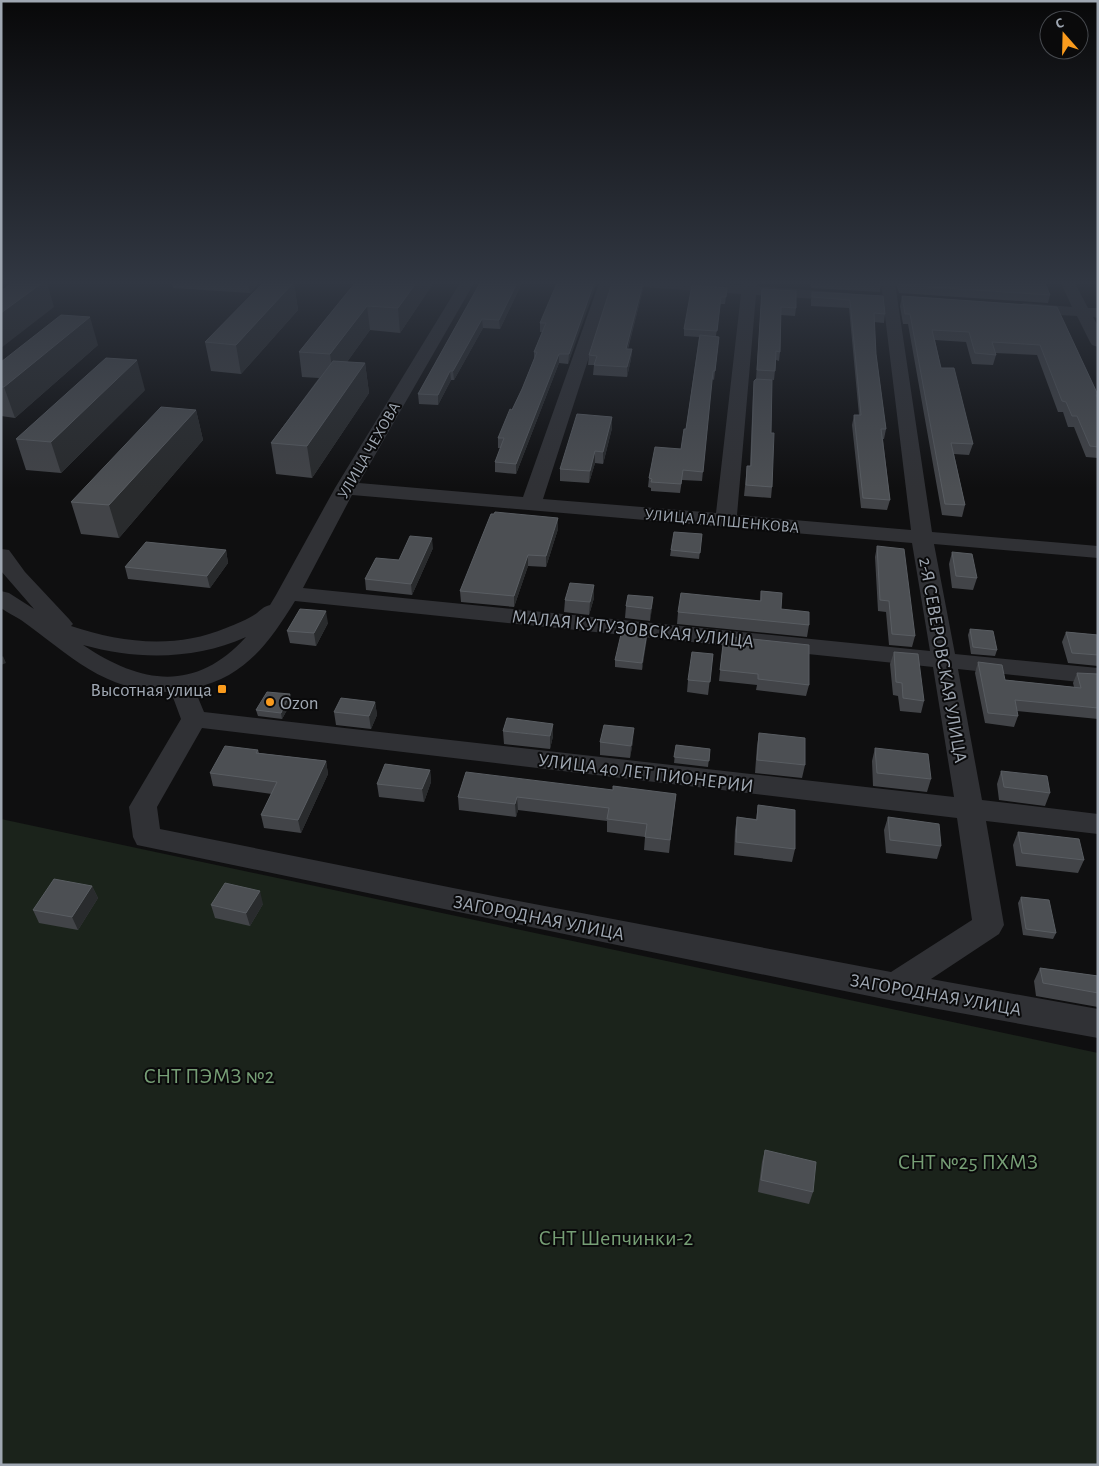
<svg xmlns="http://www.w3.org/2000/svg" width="1099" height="1466" font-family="'Alegreya Sans',sans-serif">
<rect width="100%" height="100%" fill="#0f0f10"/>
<path fill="#1b231b" d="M1 819 1098 1053V1465H1Z"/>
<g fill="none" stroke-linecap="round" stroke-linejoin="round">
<path fill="#303135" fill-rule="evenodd" d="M460 283H474L359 483 523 497 599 283H613L543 499 716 513 741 294 643 287 638 286 636 283H707L742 285 743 283H757V286L848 293 853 294 855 297 853 300 848 301 756 295 737 515 911 530 881 283H895L932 532 1098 546V558L934 544 955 654 1098 668V684L958 669 982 800 1098 814V834L986 821 1004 925 999 934 931 979 1098 1009V1038L894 1001 622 946 137 845 133 837 129 807 181 719 171 692C105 693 70 655 21 620 15 616 8 613 1 608V591L9 593 34 609 1 571V549L9 550 25 572 69 619 73 624 71 626C121 643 176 649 226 628 236 624 249 619 257 613 262 609 263 607 270 605L276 595 335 488ZM352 495 912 543 930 651 303 588ZM295 601 933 667 954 797 204 712 194 688C245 677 269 643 295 601ZM246 637C195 693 141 684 83 645 137 660 195 660 246 637ZM202 728 957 818 972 920 891 972 503 898 160 829 157 807Z
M1061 283H1075L1088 308H1098V318L1093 317 1098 326V347L1092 345 1090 342 1077 316 1024 313 1019 311 1016 308 1019 305 1024 303 1072 307Z"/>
</g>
<path fill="#424448" d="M172 283H259L250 293 173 288Z
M294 283 298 310 241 374 211 371 205 342Z
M355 283 432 285 400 333 370 330 347 362 365 363 369 393 312 478 276 474 271 443 319 378 302 377 299 352Z
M480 283H522L500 329 483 328 454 380H451L438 405 419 404 418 394Z
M594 283 568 364 559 363 516 474 495 472V462L501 448H498V438L522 389 534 359V352L542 332H540V323Z
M612 283H644L643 289 628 349H632L631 359 627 377 593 375 594 365H588L589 355Z
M811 283H881L880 292 811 288Z
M896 283H1045L1050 295 1048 303 899 293Z
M727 288 725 304H720L716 336 719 337 714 380 712 379 702 481 682 480 680 493 651 491V488L648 487 649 478 681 449 686 429 699 337 684 336V329Z
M762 289 796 308 795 316 781 315 780 352 779 361 776 360 774 380H772L771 433 772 487 771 498 744 496 747 466H750L753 391 754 381 756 379Z
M812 292 883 296 885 314 884 323 874 322 876 354 886 429 884 439H883L890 500 887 510 861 508 852 425 854 415H859L849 308 811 306V300Z
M902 296 1057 307 1098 395 1097 398 1098 399V458L1086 457 1074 427H1068L1063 412H1058L1037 355 995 353 996 355 993 365 972 364 966 342 935 340 941 368 973 444 969 455 954 454 965 505 962 517 942 515 908 324H903L900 306Z
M98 345 15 418 1 416V362Z
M145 390 61 473 26 470 16 439Z
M196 410 203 440 119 538 81 534 71 502Z
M612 417V428L603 464 595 463 589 483 560 481V469Z
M558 529 546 567 528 566 514 607 461 602 460 591Z
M702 534 699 559 670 556 671 550Z
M877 546 915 636 912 647 889 645 886 612 878 611 875 557Z
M433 548 412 595 366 590 365 579 399 560Z
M226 550 228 563 210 588 128 579 125 567Z
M952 552 977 578 973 590 952 588 949 564Z
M761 591 781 609 809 625 807 637 677 624 678 612 760 601Z
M653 597 650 621 625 618 626 606Z
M594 598 589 615 564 612 565 600Z
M328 623 316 646 290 643 287 631Z
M970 629 997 650 995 656 971 654 968 635Z
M1066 632 1098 635V666L1068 663 1062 642Z
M647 633 642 670 615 667V660Z
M724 636 809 685 806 696 756 690 757 685 719 681Z
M894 652 924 701 921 713 900 711 898 696 893 695 890 664Z
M713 654 708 695 687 692 688 680Z
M978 662 1005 680 1074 687 1073 683 1077 673 1098 674V719L1017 711 1018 716 1014 727 985 723 975 673Z
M290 694 292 701 282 719 258 716 256 710Z
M375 702 377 715 371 729 336 725 334 712Z
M503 731 553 736 550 749 504 744Z
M759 733 805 765 802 778 755 773 757 746Z
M633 741 630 758 600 755V742Z
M676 745 710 749 708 767 674 763Z
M875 748 931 779 927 792 873 786 872 761Z
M258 750 259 753 326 761 328 774 301 833 264 828 261 815 272 794 213 786 210 773Z
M430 770 431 782 424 802 379 797 377 784Z
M1001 771 1050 793 1045 806 999 800 997 784Z
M613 790 676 794 669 853 644 850 645 837 607 832V821L518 810 516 817 459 810 458 797Z
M758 805 795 849 792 862 734 855 735 830 737 817 756 819Z
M888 817 941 846 937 859 886 853 884 830Z
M1018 832 1084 860 1078 873 1016 866 1013 845Z
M92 886 98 898 78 930 39 923 33 910Z
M1021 897 1056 933 1053 939 1023 935 1018 903Z
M263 904 250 926 215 918 211 905Z
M1040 968 1098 976V1007L1036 996 1034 981Z
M765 1150 813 1192 809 1204 758 1192 762 1162Z"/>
<path fill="#292b2d" d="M42 283H47L54 307 1 348V313Z
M248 283H259L250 293Z
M294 283 298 310 241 374 236 345Z
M416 283H432V285L400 333 398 308Z
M517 283H522L500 329 499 320Z
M594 283H597L568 364 569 354Z
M643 283V289L625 359 626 349Z
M367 306 370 330 334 380 330 354Z
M90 317 98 345 15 418 4 387Z
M482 319 483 328 454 380 453 371Z
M632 349 631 359 627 377V367Z
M559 354V363L516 474V464Z
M137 360 145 390 61 473 51 442Z
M365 363 369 393 312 478 307 446Z
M450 371 451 380 438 405V395Z
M196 410 203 440 119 538 109 505Z
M612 417V428L603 464V452Z
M595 451V463L589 483 590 471Z
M558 518V529L546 567V556Z
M432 538 433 548 412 595 411 584Z
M226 550 228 563 210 588 207 576Z
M528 555V566L514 607V596Z
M594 585V598L589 615 590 602Z
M653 597 652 610 650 621 651 609Z
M326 611 328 623 316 646 314 633Z
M647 633V639L642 670V663Z
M3 656 6 663 1 665V658Z
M290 694 292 701 282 719 281 713Z
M375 702 377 715 371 729 369 716Z
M553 724V736L550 749V736Z
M634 728 633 741 630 758 631 746Z
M326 761 328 774 301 833 298 820Z
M430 770 431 782 424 802 422 789Z
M517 797 518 810 516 817 515 804Z
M92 886 98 898 78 930 72 917Z
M260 891 263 904 250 926 246 913Z"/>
<path fill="#4c4f53" stroke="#595d62" d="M12 283H42L1 313V291Z
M263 283H293L236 345 205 342Z
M355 283H416L398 308 367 306 330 354 299 352Z
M480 283H517L499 320 482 319 453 371H450L438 395 418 394Z
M557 283H594L569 354H559L516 464 495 462 504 438H498L510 409 512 410 522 389 537 352H534L546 323H540Z
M612 283H643L626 349H632L627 367 594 365 597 356 589 355Z
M865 283H881L882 284Z
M900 283H1045L1050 295 900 285Z
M692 285 727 288 726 297H721L717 331 684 329Z
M762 289 796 291V308L781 307 780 352 776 351 775 371 757 370Z
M812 292 883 296 885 314 874 313 876 354 886 429H881L890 500 863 498 854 415H861L850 300 812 297Z
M902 296 1057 307 1098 395H1096L1098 399V447L1090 446 1077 416H1072L1066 402 1062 401 1040 345 992 342 996 355 975 353 969 332 932 330 941 368H954L973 444 951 443 965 505 945 504 910 314H905Z
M61 315 90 317 4 387H1V362Z
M700 335 719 337 715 371H713L703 472 683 470 681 484 651 482 652 479 649 478 655 447 681 449 684 429H686Z
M106 358 137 360 51 442 16 439Z
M333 361 365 363 307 446 271 443Z
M756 379 772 380 771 433H774L772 487 746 485 747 466H751L754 381Z
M161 407 196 410 109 505 71 502Z
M577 414 612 417 603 452 595 451 590 471 560 469Z
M495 512 558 518 546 556 528 555 514 596 460 591 491 514H494Z
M674 532 702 534 700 553 671 550Z
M410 536 432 538 411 584 365 579 376 558 399 560Z
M146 542 226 550 207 576 125 567Z
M877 546 904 549 915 636 892 634 889 601 880 600Z
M952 552 972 554 977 578 956 576Z
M570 583 594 585 590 602 565 600Z
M761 591 782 593 781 609 809 612V625L678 612 681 593 761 601Z
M628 595 653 597 651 609 626 606Z
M300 609 326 611 314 633 287 631Z
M970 629 993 631 997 650 973 647Z
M622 630 647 633 642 663 615 660Z
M1066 632 1098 635V655L1072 653Z
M724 636 809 645V685L758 679V674L720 670Z
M692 652 713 654 710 682 688 680Z
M894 652 918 654 924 701 903 698 902 683 896 682Z
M978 662 1002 665 1005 680 1081 688 1077 673 1098 674V708L1015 700 1018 716 988 713Z
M267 692 290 694 281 713 256 710Z
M341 698 375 702 369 716 334 712Z
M507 718 553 724 550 736 503 731Z
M604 725 634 728 631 746 600 742Z
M759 733 805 738V765L757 760Z
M676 745 710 749 709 761 674 757Z
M225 746 258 750 256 753 326 761 298 820 261 815 277 782 210 773Z
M875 748 928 754 931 779 877 773Z
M385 764 430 770 422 789 377 784Z
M1001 771 1047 776 1050 793 1004 787Z
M466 772 613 790V786L676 794 670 840 645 837 647 824 607 819 609 808 517 797 515 804 458 797Z
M758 805 795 810V849L736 842 737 817 757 820Z
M888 817 939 824 941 846 890 840Z
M1018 832 1079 839 1084 860 1022 853Z
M54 879 92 886 72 917 33 910Z
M225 883 260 891 246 913 211 905Z
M1021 897 1049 900 1056 933 1026 929Z
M1040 968 1098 976V993L1043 983Z
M765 1150 816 1162 813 1192 761 1180Z"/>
<linearGradient id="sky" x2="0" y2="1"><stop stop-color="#080809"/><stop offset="0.58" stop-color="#313742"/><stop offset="1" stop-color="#313742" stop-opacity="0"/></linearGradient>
<rect width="1099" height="488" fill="url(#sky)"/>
<g fill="#fa9b1d" stroke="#0a0a0b" stroke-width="2">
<rect x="217" y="684" width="10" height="10" rx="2.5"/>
<circle cx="270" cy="702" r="5"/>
</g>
<g text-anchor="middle" stroke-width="4" stroke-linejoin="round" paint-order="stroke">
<g font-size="16" fill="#9fa7b2" stroke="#0a0a0b">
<text transform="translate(368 450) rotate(-60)" y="6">УЛИЦА ЧЕХОВА</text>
<text transform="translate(722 520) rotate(5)" y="6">УЛИЦА ЛАПШЕНКОВА</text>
</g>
<g font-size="19" fill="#9fa7b2" stroke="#0a0a0b">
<text transform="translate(633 628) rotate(6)" y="7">МАЛАЯ КУТУЗОВСКАЯ УЛИЦА</text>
<text transform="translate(944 660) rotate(80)" y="7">2-Я СЕВЕРОВСКАЯ УЛИЦА</text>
<text transform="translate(646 772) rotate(7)" y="7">УЛИЦА 40 ЛЕТ ПИОНЕРИИ</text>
<text transform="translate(539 917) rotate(11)" y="7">ЗАГОРОДНАЯ УЛИЦА</text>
<text transform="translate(936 994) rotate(10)" y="7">ЗАГОРОДНАЯ УЛИЦА</text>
</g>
<g font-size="19" fill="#9fa7b2" stroke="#0a0a0b" text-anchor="end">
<text x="212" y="696">Высотная улица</text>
<text x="280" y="709" text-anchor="start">Ozon</text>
</g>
<g font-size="22" fill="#769e75" stroke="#0a0a0b">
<text x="209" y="1083">СНТ ПЭМЗ №2</text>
<text x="968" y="1169">СНТ №25 ПХМЗ</text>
<text x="616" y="1245">СНТ Шепчинки-2</text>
</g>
</g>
<rect width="1099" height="1466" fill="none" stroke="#9fa7b2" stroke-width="5"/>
<g transform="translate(1064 35) rotate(340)"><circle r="24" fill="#0a0a0b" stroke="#46494e"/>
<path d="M0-4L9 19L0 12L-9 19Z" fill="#fa9b1d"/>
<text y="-8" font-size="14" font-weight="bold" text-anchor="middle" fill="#9fa7b2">С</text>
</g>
</svg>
